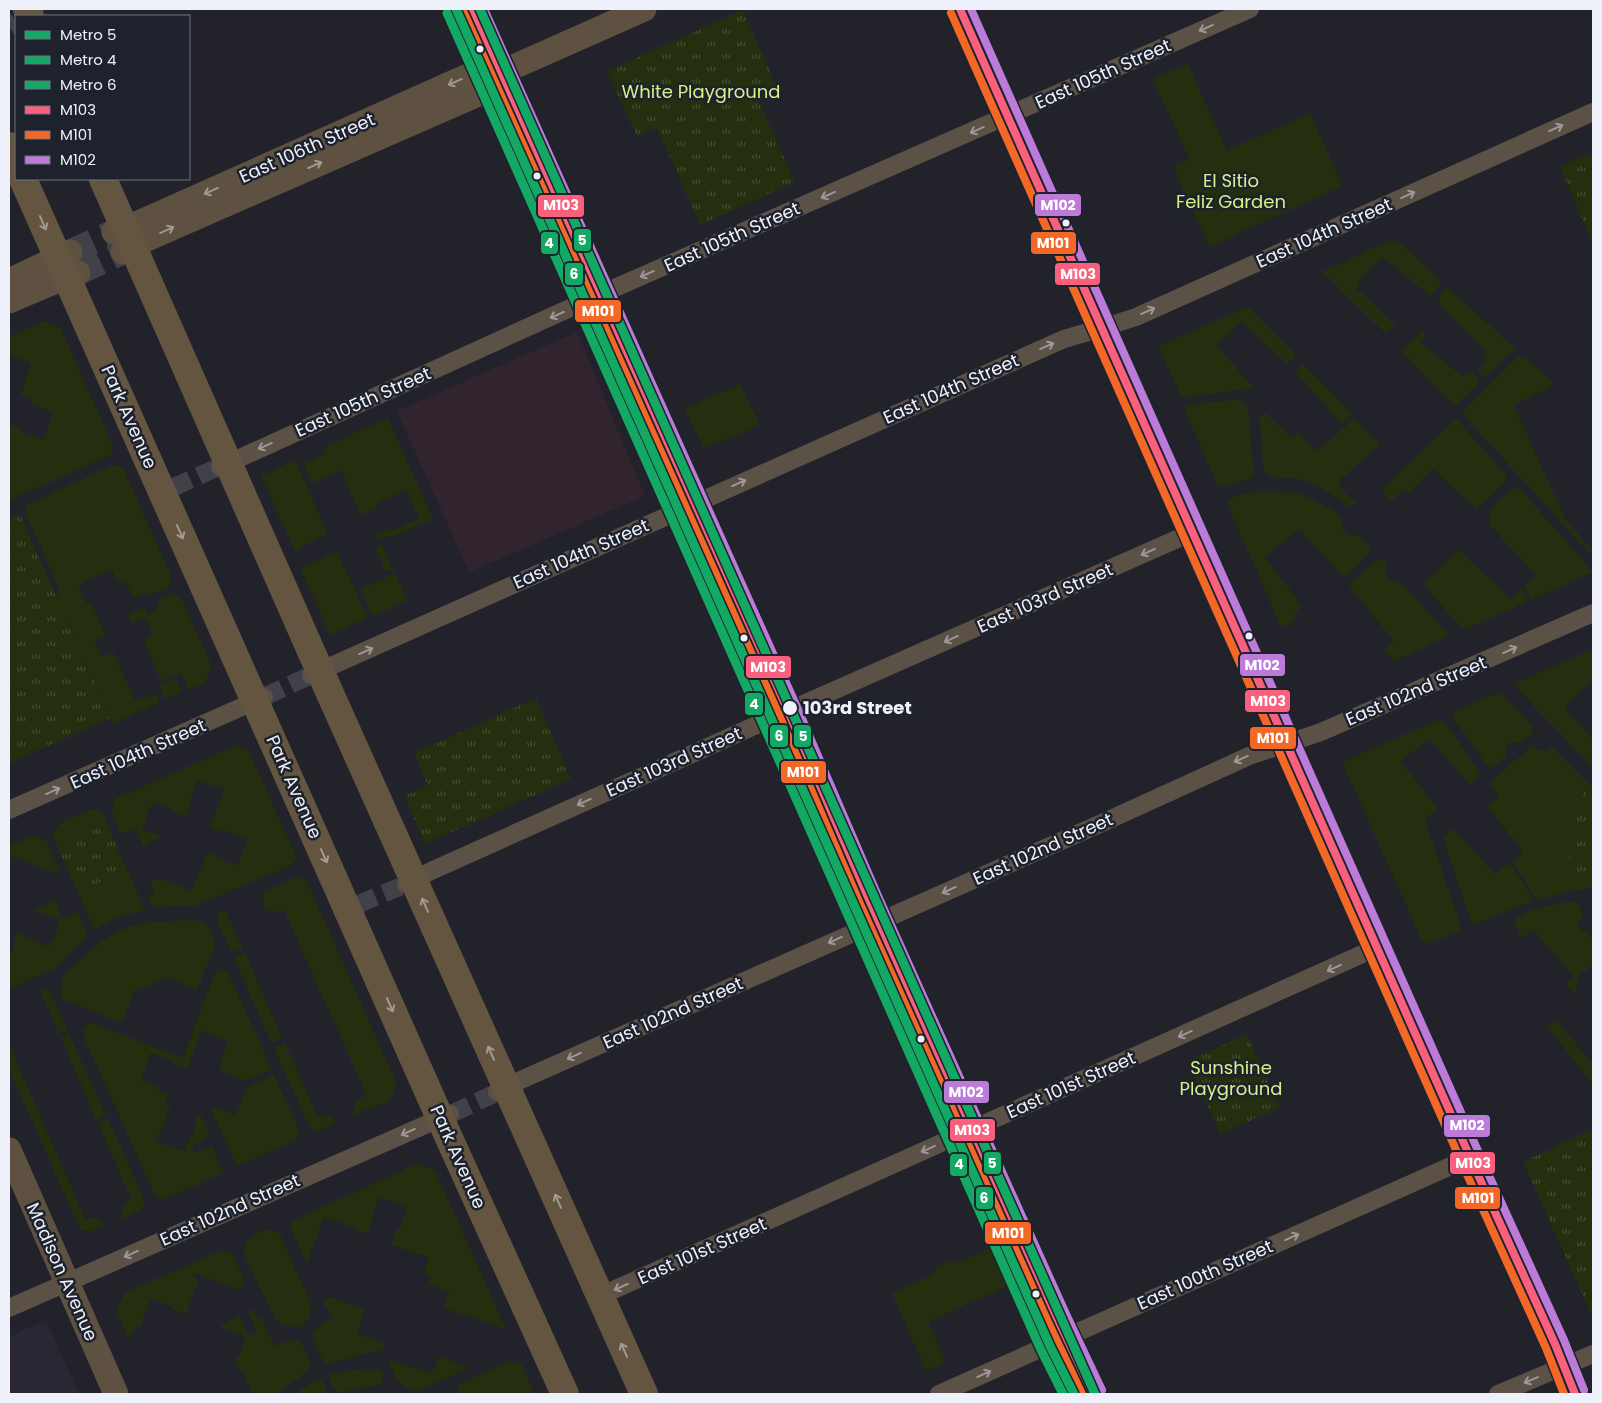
<svg xmlns="http://www.w3.org/2000/svg" width="1602" height="1403" font-family="Poppins,sans-serif">
<defs>
<pattern id="park-tufts" width="24" height="20" patternUnits="userSpaceOnUse" patternTransform="scale(1.25)"><rect width="24" height="20" fill="#252f0f"/><path d="M3 7l-1-3M5 7V3M7 7l1-3M15 17l-1-3M17 17v-4M19 17l1-3" fill="none" stroke="#454e33"/></pattern>
</defs>
<rect width="100%" height="100%" fill="#22232a"/>
<path fill="#31242e" d="M577 332 645 496 469 572 397 411Z"/>
<path fill="#2b2634" d="M46 1320 79 1394H9V1337Z"/>
<path fill="#252f0f" d="M1188 64 1227 150 1311 113 1342 186 1209 247 1173 166 1189 159 1153 79Z
M1390 240 1398 241 1441 281V284L1430 296 1382 257 1358 283 1356 288 1395 325 1386 334 1322 272Z
M1447 287 1516 349 1484 378 1478 370 1487 359 1483 354 1486 351 1441 306 1439 296Z
M1246 307 1250 308 1295 354 1294 357 1287 364 1241 321 1216 345 1254 388 1184 398 1180 395 1159 346Z
M45 321 60 327 113 446 111 455 9 500V431L11 425 22 430 21 432 43 440 53 412 32 404V399L21 395 24 386 23 385 31 363 9 355V337Z
M1422 331 1426 335 1420 342 1463 377 1467 373 1469 374 1472 371 1480 382 1457 405 1453 404 1401 351Z
M1517 357H1524L1555 384 1514 406 1566 520 1593 551V557L1464 416 1463 411Z
M1304 364 1352 414 1341 424 1303 380 1294 373Z
M740 384 760 425 704 448 684 409Z
M1240 399 1248 407 1254 474 1251 479 1222 487 1218 486 1184 409 1187 405Z
M1264 413 1267 414 1292 438 1298 433 1317 451 1355 418 1380 445 1340 480V485L1346 494 1356 503 1354 505 1348 506C1333 494 1318 484 1299 479 1288 477 1272 480 1264 472L1259 417Z
M388 418 433 519 389 538 387 536 377 540 375 534 388 528 390 532 419 518 407 490 377 503 378 507 360 515 341 470 312 483 303 464 326 453 324 447Z
M1457 420 1505 473V481L1477 510 1433 469 1408 494 1403 490 1391 501 1382 490 1453 421Z
M295 460 328 534 295 551 261 476Z
M113 465 123 468 172 578 169 587 148 596 147 592 134 598 125 581 118 583 112 570 87 580 88 581 78 586 87 604 91 603 106 635 94 640 102 657 113 652 135 700 144 697 145 699 156 694 160 702 113 724 56 596 60 591 25 512V508L27 505Z
M1512 488 1520 489 1593 572 1531 600 1525 586 1536 575 1489 524 1490 509Z
M1258 491 1291 492 1310 498 1336 512 1342 519 1343 531 1349 535 1360 536 1370 548V553L1344 577 1299 529 1265 557 1302 606 1294 614 1296 618 1286 627 1280 624 1227 504C1232 494 1247 493 1258 491Z
M381 545 383 547 407 600 373 616 360 589 393 574 391 569 386 572 375 548Z
M1459 550 1511 599 1522 589 1528 601 1469 628 1461 627 1425 587V582Z
M337 551 368 618 330 635 300 568Z
M1377 559H1381L1386 564 1385 573 1390 581 1402 584 1447 632 1446 637 1393 662 1385 649 1394 641 1350 587 1351 583Z
M171 594 181 597 212 667 205 683 188 690 181 673 161 681 143 639 153 634 145 617 131 623 128 615 144 607 148 614 158 609 159 599Z
M1593 649V686L1590 683 1564 707 1593 740V752L1590 756 1593 759V769L1516 687 1518 682Z
M177 679 182 692 165 699 159 685Z
M1497 693 1502 694 1533 727 1532 734 1520 743 1515 742 1510 743 1506 749V756L1493 767H1488L1453 718 1454 712Z
M1438 720 1445 722 1481 774 1470 785 1429 739 1401 761 1438 809 1425 819 1462 930 1428 944 1422 941 1342 762Z
M1533 745 1538 751 1548 749 1551 746 1588 783 1576 811 1569 848 1574 886 1571 891 1537 900 1512 861 1523 852 1487 806 1499 797 1489 783Z
M235 746 249 751 297 858 292 865 195 906H179L154 908 148 897 155 893 150 882 158 878 191 891 207 853 216 856V858L237 866 248 839 227 831 226 833 209 827 225 790 198 780 190 801H192L186 816 171 811 172 809 154 802 152 807H150L144 824 143 830 162 837 143 846 136 828 121 834 111 809 115 799Z
M91 809 102 811 108 826 100 829 91 826 71 833 65 845 58 848 52 835 60 823Z
M1453 828 1495 874 1510 863 1534 901 1472 925 1443 838Z
M33 835 46 840 61 872 58 874 9 855V846Z
M127 870 145 910C127 914 109 919 95 931L78 892Z
M296 877 307 881 397 1084 390 1101 354 1115C353 1104 358 1100 366 1094L284 910C278 913 267 912 263 906L264 900 261 894Z
M53 900 56 901 62 919 78 912 88 935 55 968 9 989V961L17 933 49 947 51 942 52 943 59 925 58 924 59 919 34 910Z
M1574 901 1579 904 1583 916 1578 923 1580 930 1588 932 1593 940V964L1583 973 1579 972 1575 996 1565 984 1574 977 1533 930 1521 938 1514 922C1521 909 1559 904 1574 901Z
M225 909 243 948 232 953 217 921 220 912Z
M192 920C210 921 210 928 216 944L197 990 167 978 134 991 122 1023 63 999 60 993 63 976 92 949 110 935 130 926 152 922Z
M245 953 282 1038 271 1043 234 958Z
M221 971 228 973 231 979 272 1069 246 1081 221 1072 220 1069 222 1061 221 1060 228 1041 201 1031 188 1069 172 1063V1060L150 1053 141 1081 159 1087 158 1090 169 1094 164 1103 170 1107 164 1124 155 1141 184 1151 192 1135 198 1115 201 1116 210 1136 192 1146 194 1153 212 1145 223 1173 162 1200 154 1194 83 1035V1031L88 1024H95L183 1058 215 972Z
M45 988 50 991 68 1030 59 1034 40 990Z
M1556 1020 1593 1064V1085L1547 1026Z
M69 1034 106 1115 96 1120 61 1038Z
M285 1043 318 1117C325 1115 332 1114 336 1123L318 1131 309 1127 274 1048Z
M9 1044 85 1219 98 1218 106 1225 90 1232 80 1229 9 1069Z
M273 1074 300 1131 296 1140 237 1166 212 1112 214 1106 217 1108V1109L235 1115 236 1111H238L246 1088Z
M108 1118 145 1201 141 1210 122 1219C121 1210 123 1203 131 1199L98 1123Z
M418 1163 435 1170 506 1329 444 1308 450 1292 428 1284 431 1277 423 1274 429 1257 391 1245 397 1229 399 1230 407 1208 379 1197 371 1219 372 1220 367 1234 353 1229V1227L324 1218 307 1263 290 1229 294 1220Z
M267 1229 280 1234 311 1304C313 1327 293 1334 276 1320L243 1252 247 1239Z
M990 1248 1007 1286 928 1322 946 1362 926 1371 892 1293 936 1273 935 1267 952 1260 954 1264Z
M223 1250 233 1254 244 1278V1286L238 1289 194 1273 193 1275 196 1277 198 1282 186 1315 172 1309 173 1307 151 1299 140 1327H136L129 1340 116 1309 126 1292Z
M332 1297 365 1310 357 1334 386 1344 383 1351 372 1352 328 1364 323 1361 311 1337 317 1327 333 1317 324 1304 325 1299Z
M253 1309 257 1318 262 1319 275 1346 294 1339 299 1341C305 1348 313 1363 308 1371L277 1394H253L245 1376 234 1363 236 1358H238L244 1342 243 1341 245 1336 221 1328 222 1325 239 1315 249 1336 257 1333 248 1312Z
M439 1356 470 1368 420 1390C398 1390 396 1377 388 1360L432 1373Z
M510 1361 522 1365 535 1394H460L456 1385Z
M364 1369C376 1369 388 1368 382 1384L342 1392H337C332 1387 329 1381 329 1374Z
M315 1379C324 1379 325 1387 327 1394H297Z"/>
<path fill="url(#park-tufts)" d="M743 10 778 90 758 100 795 182 700 225 657 128 637 136 607 72H605Z
M1593 152V245L1560 166Z
M20 515 110 718 9 763V520Z
M536 698 571 779 425 844 404 796 428 785 414 753Z
M1588 783 1593 788V888L1571 891 1573 886C1572 873 1569 860 1569 847 1568 824 1580 803 1588 783Z
M91 826 100 829 108 826 127 870 78 892 58 848 65 845 71 833Z
M1247 1034 1279 1108 1220 1134 1188 1061Z
M1593 1129V1315L1592 1316 1523 1162Z"/>
<g fill="none" stroke-linecap="round" stroke-linejoin="round">
<path stroke="#414249" stroke-width="18" stroke-dasharray="18 9" stroke-linecap="butt" d="M9 26 16 22
M174 487 216 468
M266 696 311 675
M359 904 404 885
M453 1113 496 1093"/>
<path stroke="#414249" stroke-width="25" stroke-dasharray="25 12" stroke-linecap="butt" d="M70 252 114 232
M78 273 123 252"/>
<path stroke="#5c5147" stroke-width="18" d="M220 467 601 294 1250 9
M311 675 1064 339 1102 328 1136 317 1593 112
M9 810 264 697
M406 884 431 871 808 702 1193 532
M497 1092 523 1079 1102 823 1249 756 1321 732 1593 613
M600 1296 1378 947
M9 1308 450 1114
M939 1394 1471 1157
M1498 1394 1593 1354"/>
<path stroke="#5e5142" stroke-width="25" d="M473 9 788 711 870 902 1057 1318 1093 1394
M114 232 141 222 477 72H502L644 9
M123 252 149 238 485 91 502 72
M9 281 70 252
M9 301 49 284 78 273
M9 1150 116 1394"/>
<path stroke="#645540" stroke-width="28" d="M27 9 30 16
M960 9 1478 1175 1555 1344 1575 1394
M9 146 16 163
M23 179 440 1118 565 1394
M103 179 311 651 644 1394"/>
<g stroke="#1e222d" stroke-width="11">
<path id="bus-1" d="M473 9 788 711 870 902 1057 1318 1093 1394
M960 9 1478 1175 1555 1344 1575 1394"/>
</g>
<g stroke="#1e222d" stroke-width="11">
<path id="bus-2" d="M464 13 779 715 861 906 1048 1322 1082 1394
M951 13 1469 1179 1546 1348 1564 1394"/>
</g>
<g stroke="#1e222d" stroke-width="11">
<path id="bus-3" d="M484 9 797 707 879 898 1066 1314 1102 1390
M971 9 1487 1171 1564 1340 1584 1390"/>
</g>
<use href="#bus-1" stroke="#f8607d" stroke-width="8"/>
<use href="#bus-2" stroke="#f36827" stroke-width="8"/>
<use href="#bus-3" stroke="#bd7bd9" stroke-width="8"/>
<g stroke="#1e222d" stroke-width="12">
<path id="metro-1" d="M480 9 1095 1394"/>
</g>
<g stroke="#1e222d" stroke-width="12">
<path id="metro-2" d="M447 13 1041 1350 1063 1394"/>
</g>
<g stroke="#1e222d" stroke-width="12">
<path id="metro-3" d="M456 9 1050 1346 1074 1394"/>
</g>
<use href="#metro-1" stroke="#13a863" stroke-width="9"/>
<use href="#metro-2" stroke="#13a863" stroke-width="9"/>
<use href="#metro-3" stroke="#13a863" stroke-width="9"/>
</g>
<defs><path id="oneway-shaft" d="M-6 0H5M1.5-3L5.5 0L1.5 3" fill="none" stroke-width="1.6" stroke-linecap="round" stroke-linejoin="round" transform="scale(1.25)"/></defs>
<g stroke="#9e9997">
<use href="#oneway-shaft" transform="translate(1206 28) rotate(156)"/>
<use href="#oneway-shaft" transform="translate(1556 128) rotate(-24)"/>
<use href="#oneway-shaft" transform="translate(977 130) rotate(156)"/>
<use href="#oneway-shaft" transform="translate(828 195) rotate(156)"/>
<use href="#oneway-shaft" transform="translate(1408 195) rotate(-24)"/>
<use href="#oneway-shaft" transform="translate(647 274) rotate(156)"/>
<use href="#oneway-shaft" transform="translate(1148 311) rotate(-24)"/>
<use href="#oneway-shaft" transform="translate(557 315) rotate(156)"/>
<use href="#oneway-shaft" transform="translate(1047 346) rotate(-24)"/>
<use href="#oneway-shaft" transform="translate(265 446) rotate(156)"/>
<use href="#oneway-shaft" transform="translate(739 483) rotate(-24)"/>
<use href="#oneway-shaft" transform="translate(1148 552) rotate(156)"/>
<use href="#oneway-shaft" transform="translate(951 639) rotate(156)"/>
<use href="#oneway-shaft" transform="translate(1510 650) rotate(-24)"/>
<use href="#oneway-shaft" transform="translate(366 651) rotate(-24)"/>
<use href="#oneway-shaft" transform="translate(1241 759) rotate(156)"/>
<use href="#oneway-shaft" transform="translate(53 791) rotate(-24)"/>
<use href="#oneway-shaft" transform="translate(584 802) rotate(156)"/>
<use href="#oneway-shaft" transform="translate(949 890) rotate(156)"/>
<use href="#oneway-shaft" transform="translate(835 940) rotate(156)"/>
<use href="#oneway-shaft" transform="translate(1334 968) rotate(156)"/>
<use href="#oneway-shaft" transform="translate(1185 1034) rotate(156)"/>
<use href="#oneway-shaft" transform="translate(574 1056) rotate(156)"/>
<use href="#oneway-shaft" transform="translate(408 1132) rotate(156)"/>
<use href="#oneway-shaft" transform="translate(928 1149) rotate(156)"/>
<use href="#oneway-shaft" transform="translate(1292 1237) rotate(-24)"/>
<use href="#oneway-shaft" transform="translate(131 1254) rotate(156)"/>
<use href="#oneway-shaft" transform="translate(621 1287) rotate(156)"/>
<use href="#oneway-shaft" transform="translate(984 1374) rotate(-24)"/>
<use href="#oneway-shaft" transform="translate(1531 1380) rotate(157)"/>
</g>
<g stroke="#9f9994">
<use href="#oneway-shaft" transform="translate(455 82) rotate(156)"/>
<use href="#oneway-shaft" transform="translate(315 165) rotate(-24)"/>
<use href="#oneway-shaft" transform="translate(211 191) rotate(156)"/>
<use href="#oneway-shaft" transform="translate(167 230) rotate(-24)"/>
</g>
<g stroke="#a29b93">
<use href="#oneway-shaft" transform="translate(43 223) rotate(66)"/>
<use href="#oneway-shaft" transform="translate(180 532) rotate(66)"/>
<use href="#oneway-shaft" transform="translate(324 856) rotate(66)"/>
<use href="#oneway-shaft" transform="translate(425 905) rotate(-114)"/>
<use href="#oneway-shaft" transform="translate(390 1005) rotate(66)"/>
<use href="#oneway-shaft" transform="translate(491 1053) rotate(-114)"/>
<use href="#oneway-shaft" transform="translate(558 1201) rotate(-114)"/>
<use href="#oneway-shaft" transform="translate(624 1350) rotate(-114)"/>
</g>
<g fill="#eef1f9" stroke="#1e222d" stroke-width="2">
<circle cx="480" cy="49" r="4.5"/>
<circle cx="537" cy="176" r="4.5"/>
<circle cx="1066" cy="223" r="4.5"/>
<circle cx="1249" cy="636" r="4.5"/>
<circle cx="744" cy="638" r="4.5"/>
<circle cx="790" cy="708" r="8"/>
<circle cx="921" cy="1039" r="4.5"/>
<circle cx="1036" cy="1294" r="4.5"/>
</g>
<g text-anchor="middle" stroke-width="5" stroke-linejoin="round" paint-order="stroke">
<g font-size="18" fill="#eef1f9" stroke="#1e222d">
<text transform="translate(1103 74) rotate(-24)" y="6">East 105th Street</text>
<text transform="translate(307 148) rotate(-24)" y="6">East 106th Street</text>
<text transform="translate(1324 233) rotate(-24)" y="6">East 104th Street</text>
<text transform="translate(732 237) rotate(-24)" y="6">East 105th Street</text>
<text transform="translate(951 389) rotate(-24)" y="6">East 104th Street</text>
<text transform="translate(363 402) rotate(-24)" y="6">East 105th Street</text>
<text transform="translate(129 417) rotate(66)" y="6">Park Avenue</text>
<text transform="translate(581 554) rotate(-24)" y="6">East 104th Street</text>
<text transform="translate(1045 598) rotate(-24)" y="6">East 103rd Street</text>
<text transform="translate(1416 691) rotate(-23)" y="6">East 102nd Street</text>
<text transform="translate(138 754) rotate(-24)" y="6">East 104th Street</text>
<text transform="translate(674 762) rotate(-24)" y="6">East 103rd Street</text>
<text transform="translate(294 787) rotate(66)" y="6">Park Avenue</text>
<text transform="translate(1043 849) rotate(-24)" y="6">East 102nd Street</text>
<text transform="translate(673 1013) rotate(-24)" y="6">East 102nd Street</text>
<text transform="translate(1071 1085) rotate(-24)" y="6">East 101st Street</text>
<text transform="translate(458 1157) rotate(66)" y="6">Park Avenue</text>
<text transform="translate(230 1210) rotate(-24)" y="6">East 102nd Street</text>
<text transform="translate(702 1251) rotate(-24)" y="6">East 101st Street</text>
<text transform="translate(62 1272) rotate(66)" y="6">Madison Avenue</text>
<text transform="translate(1205 1275) rotate(-24)" y="6">East 100th Street</text>
</g>
<g font-size="18" fill="#d3f389" stroke="#1e222d">
<text x="701" y="98">White Playground</text>
<text x="1231" y="187">El Sitio<tspan x="1231" dy="21">Feliz Garden</tspan></text>
<text x="1231" y="1074">Sunshine<tspan x="1231" dy="21">Playground</tspan></text>
</g>
<g font-size="18" font-weight="bold" fill="#eef1f9" stroke="#1e222d" text-anchor="start">
<text x="803" y="714">103rd Street</text>
</g>
</g>
<g stroke="#1e222d" stroke-width="2">
<rect x="1034" y="193" width="48" height="24" rx="5" fill="#bd7bd9"/>
<rect x="537" y="194" width="48" height="24" rx="5" fill="#f8607d"/>
<rect x="573" y="228" width="19" height="24" rx="5" fill="#13a863"/>
<rect x="1030" y="231" width="47" height="24" rx="5" fill="#f36827"/>
<rect x="540" y="231" width="19" height="24" rx="5" fill="#13a863"/>
<rect x="1054" y="262" width="47" height="24" rx="5" fill="#f8607d"/>
<rect x="564" y="262" width="20" height="24" rx="5" fill="#13a863"/>
<rect x="574" y="299" width="48" height="24" rx="5" fill="#f36827"/>
<rect x="1239" y="653" width="47" height="24" rx="5" fill="#bd7bd9"/>
<rect x="745" y="655" width="47" height="24" rx="5" fill="#f8607d"/>
<rect x="1244" y="689" width="47" height="24" rx="5" fill="#f8607d"/>
<rect x="744" y="692" width="20" height="24" rx="5" fill="#13a863"/>
<rect x="793" y="724" width="19" height="24" rx="5" fill="#13a863"/>
<rect x="769" y="724" width="20" height="24" rx="5" fill="#13a863"/>
<rect x="1249" y="726" width="48" height="24" rx="5" fill="#f36827"/>
<rect x="780" y="760" width="47" height="24" rx="5" fill="#f36827"/>
<rect x="943" y="1080" width="47" height="24" rx="5" fill="#bd7bd9"/>
<rect x="1443" y="1114" width="48" height="24" rx="5" fill="#bd7bd9"/>
<rect x="949" y="1118" width="47" height="24" rx="5" fill="#f8607d"/>
<rect x="1449" y="1151" width="47" height="24" rx="5" fill="#f8607d"/>
<rect x="983" y="1151" width="19" height="24" rx="5" fill="#13a863"/>
<rect x="949" y="1153" width="19" height="24" rx="5" fill="#13a863"/>
<rect x="1454" y="1186" width="47" height="24" rx="5" fill="#f36827"/>
<rect x="975" y="1186" width="19" height="24" rx="5" fill="#13a863"/>
<rect x="984" y="1221" width="48" height="24" rx="5" fill="#f36827"/>
</g>
<g font-size="14" text-anchor="middle" font-weight="bold" fill="#fff">
<text x="1058" y="210">M102</text>
<text x="561" y="210">M103</text>
<text x="582" y="245">5</text>
<text x="1053" y="248">M101</text>
<text x="549" y="248">4</text>
<text x="1078" y="279">M103</text>
<text x="574" y="279">6</text>
<text x="598" y="316">M101</text>
<text x="1262" y="670">M102</text>
<text x="768" y="672">M103</text>
<text x="1268" y="706">M103</text>
<text x="754" y="709">4</text>
<text x="803" y="741">5</text>
<text x="779" y="741">6</text>
<text x="1273" y="743">M101</text>
<text x="803" y="777">M101</text>
<text x="966" y="1097">M102</text>
<text x="1467" y="1130">M102</text>
<text x="972" y="1135">M103</text>
<text x="1473" y="1168">M103</text>
<text x="992" y="1168">5</text>
<text x="959" y="1169">4</text>
<text x="1478" y="1203">M101</text>
<text x="984" y="1203">6</text>
<text x="1008" y="1238">M101</text>
</g>
<rect width="1602" height="1403" fill="none" stroke="#eef1f9" stroke-width="20"/>
<rect x="15" y="15" width="175" height="165" fill="#1e222d" stroke="#71757f"/>
<rect x="25" y="31" width="25" height="8" fill="#13a863" stroke="#71757f"/>
<text x="60" y="40" font-size="15" fill="#eef1f9">Metro 5</text>
<rect x="25" y="56" width="25" height="8" fill="#13a863" stroke="#71757f"/>
<text x="60" y="65" font-size="15" fill="#eef1f9">Metro 4</text>
<rect x="25" y="81" width="25" height="8" fill="#13a863" stroke="#71757f"/>
<text x="60" y="90" font-size="15" fill="#eef1f9">Metro 6</text>
<rect x="25" y="106" width="25" height="8" fill="#f8607d" stroke="#71757f"/>
<text x="60" y="115" font-size="15" fill="#eef1f9">M103</text>
<rect x="25" y="131" width="25" height="8" fill="#f36827" stroke="#71757f"/>
<text x="60" y="140" font-size="15" fill="#eef1f9">M101</text>
<rect x="25" y="156" width="25" height="8" fill="#bd7bd9" stroke="#71757f"/>
<text x="60" y="165" font-size="15" fill="#eef1f9">M102</text>
</svg>
